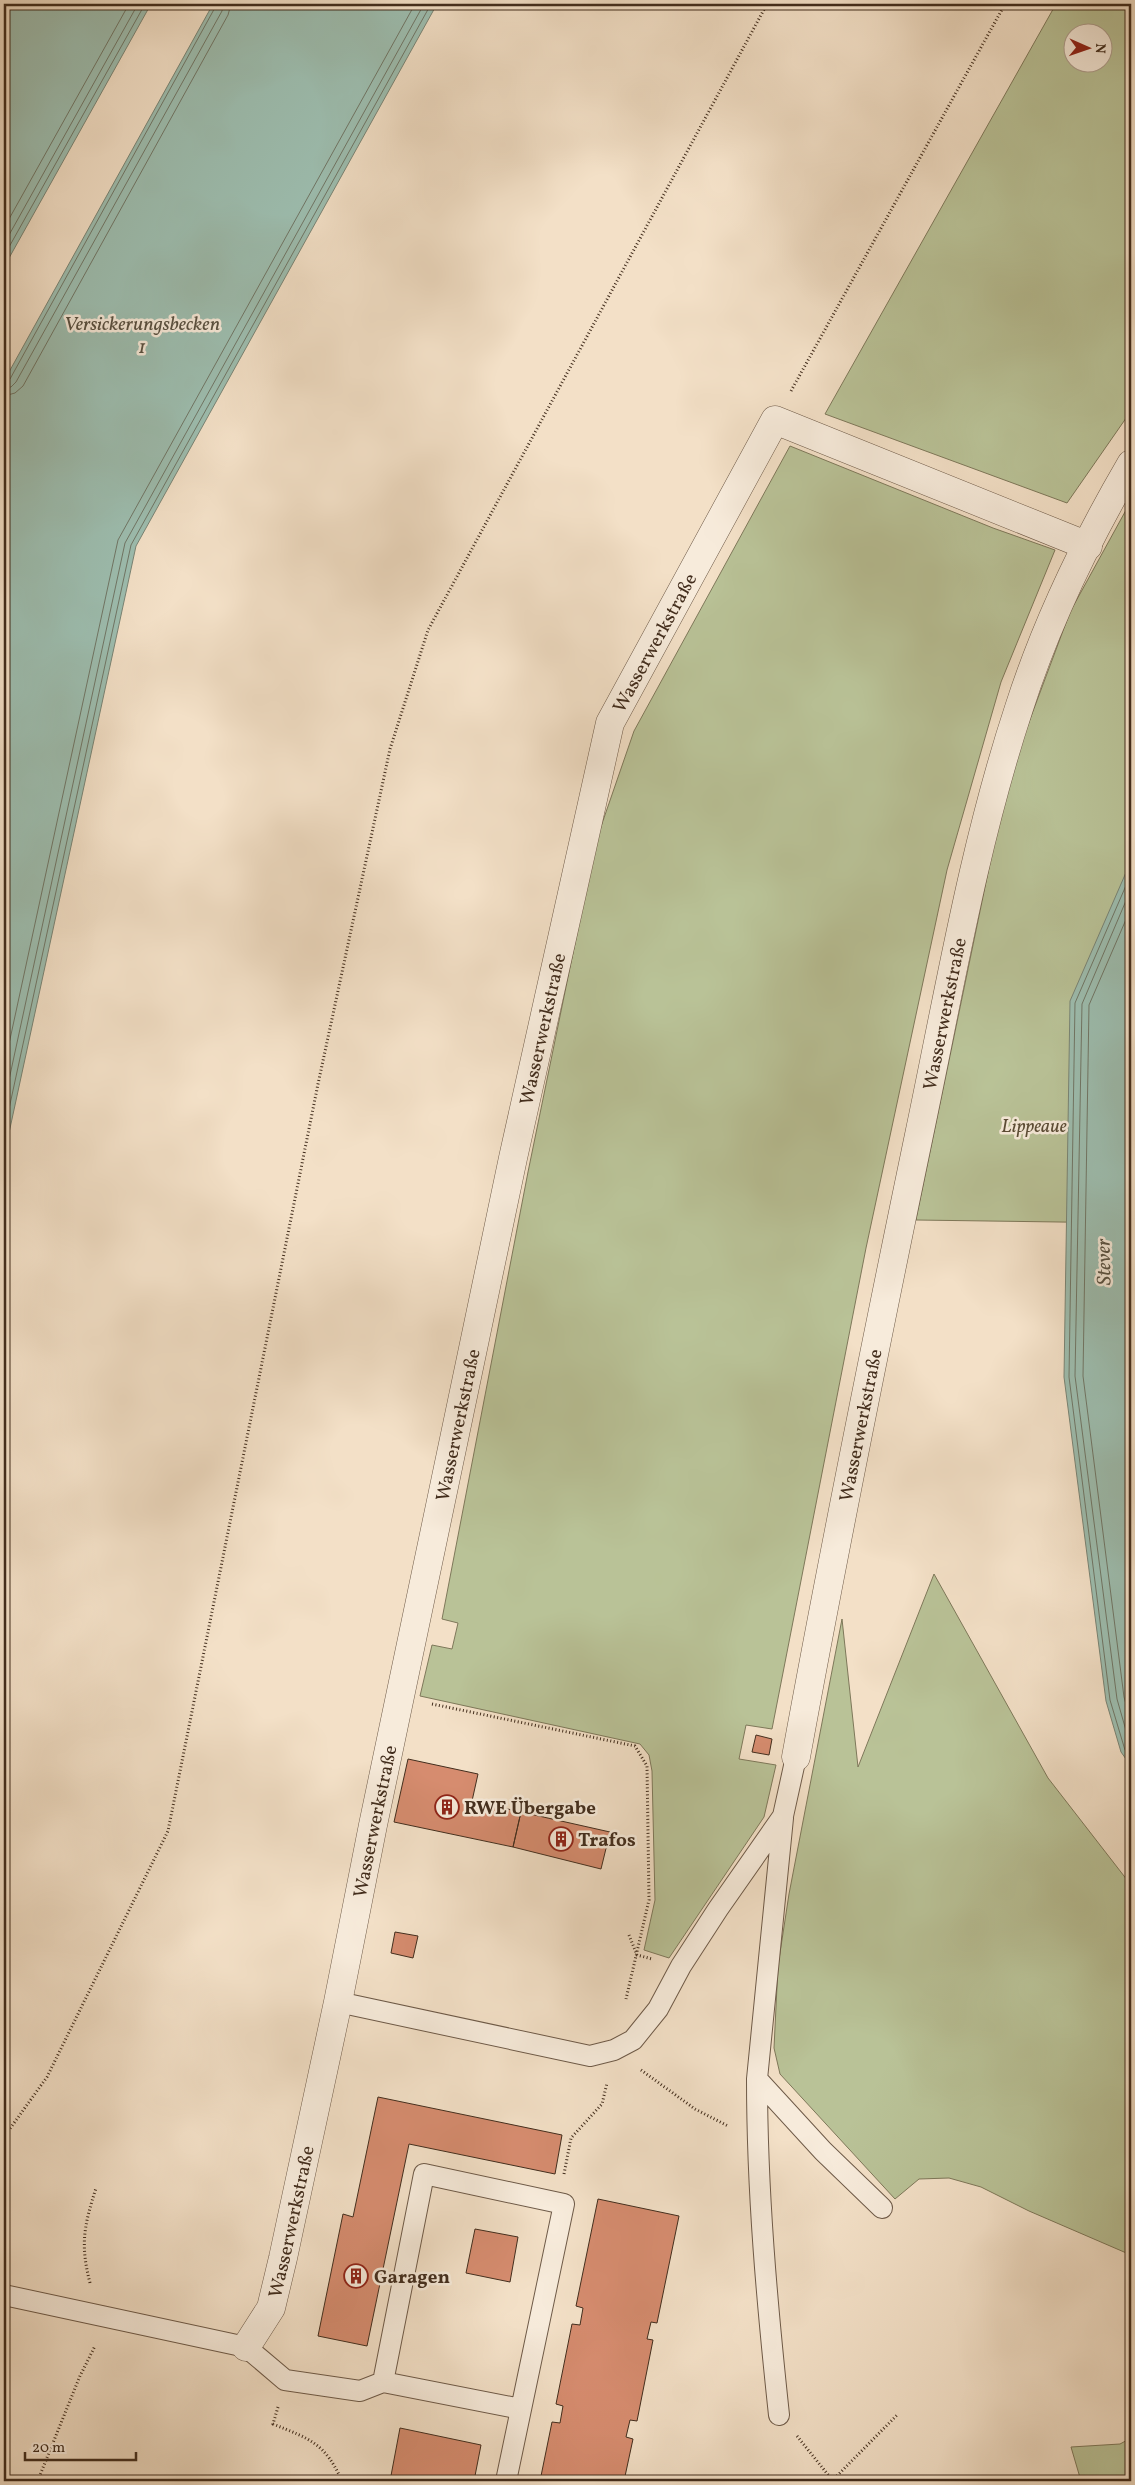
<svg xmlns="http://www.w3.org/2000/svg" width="1135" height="2485" font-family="Vollkorn,serif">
<rect width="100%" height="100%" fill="#f3e0c7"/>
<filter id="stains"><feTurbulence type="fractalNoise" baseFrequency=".004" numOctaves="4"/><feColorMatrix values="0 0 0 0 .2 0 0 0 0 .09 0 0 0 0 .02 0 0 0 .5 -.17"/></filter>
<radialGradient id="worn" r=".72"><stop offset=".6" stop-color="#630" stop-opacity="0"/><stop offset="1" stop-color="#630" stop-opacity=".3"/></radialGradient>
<path fill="#b9c297" stroke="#7e785a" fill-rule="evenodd" d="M1056 4H1131V411L1067 503 825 414ZM1102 32V62H1072V32Z
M790 446 993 528 1055 550 1001 682 947 870 866 1248 772 1729 746 1725 739 1759 776 1765 764 1817 669 1958 644 1950 655 1900 652 1771 649 1755 640 1744 420 1696 432 1645 452 1649 458 1623 442 1619 528 1172 596 841 634 731Z
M1131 501V1223L916 1220 1007 781 1070 612Z
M934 1574 1048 1778 1131 1885V2255L1029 2211 981 2187 949 2178 919 2179 895 2199 780 2074 774 2048 778 1966 789 1894 842 1619 858 1767Z
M1131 2438V2481H1081L1071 2447 1120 2444Z"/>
<path fill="#9dbeb0" stroke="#798475" d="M4 4H151L4 267Z
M213 4H437L136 546 4 1156V381Z
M1131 861V1766L1121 1752 1106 1701 1064 1377 1070 1001Z"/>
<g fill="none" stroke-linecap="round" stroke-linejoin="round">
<path stroke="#707666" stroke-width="1" d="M4 228 129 4
M4 244 138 4
M4 256 145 4
M4 382 10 379 217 4
M4 388 11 387 16 382 222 11 223 4
M4 396 15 393 23 386 228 15 231 4
M1131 874 1075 1003 1069 1377 1110 1700 1125 1750 1131 1758
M1131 889 1082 1004 1075 1376 1117 1699 1131 1748
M1131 908 1089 1005 1083 1376 1124 1697 1131 1722
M4 1067 118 540 415 4
M4 1103 125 543 424 4
M4 1132 131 545 431 4"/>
</g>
<path fill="#d68c6f" stroke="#422d1d" d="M756 1735 772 1739 769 1755 752 1752Z
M408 1759 478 1774 472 1801 521 1812 513 1847 394 1822Z
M521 1812 610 1832 601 1869 513 1847Z
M395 1932 418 1936 413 1958 391 1953Z
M378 2097 562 2135 555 2174 409 2144 367 2346 318 2336 343 2214 353 2217Z
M598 2199 679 2216 657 2323 651 2322 647 2339 653 2340 637 2421 630 2420 626 2437 633 2439 624 2481H540L552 2422 560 2423 563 2406 556 2404 572 2324 580 2325 583 2308 576 2306Z
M475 2229 518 2237 510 2282 466 2273Z
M400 2428 481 2445 474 2481H390Z"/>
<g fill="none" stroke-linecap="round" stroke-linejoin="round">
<g stroke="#6e5a48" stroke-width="22">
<path id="lane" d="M783 1818 757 2079 823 2151 882 2208
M338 2002 590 2056 614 2050 633 2040 658 2009 681 1966 718 1909 783 1816 796 1757
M757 2079C757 2192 767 2303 779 2415
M4 2295 246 2347 285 2380 360 2391 383 2382
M506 2481 564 2204 424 2174 383 2382 521 2409"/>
</g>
<g stroke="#6e5a48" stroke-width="29">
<g id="street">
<path id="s1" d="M796 1757C834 1549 876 1342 919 1135 949 993 973 847 1019 708 1046 624 1086 541 1131 464"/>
<path id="s2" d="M246 2347 271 2308 283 2258 338 2002 373 1825 513 1158 610 723 775 420 1088 546"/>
</g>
</g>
<path stroke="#422d1d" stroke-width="3" stroke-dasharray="1 2.5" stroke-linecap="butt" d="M791 391 1005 4
M432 1704 635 1746 647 1766 649 1900 626 1999
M629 1935 637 1955 652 1959
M641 2070 695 2109 728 2126
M4 2137 47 2077 168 1831 318 1084 390 749 428 630 767 4
M564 2174 571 2138 602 2104 607 2083
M90 2283C80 2244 84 2226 96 2188
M278 2407 273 2424C310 2439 325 2443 342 2481
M797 2436 833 2481
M41 2481 40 2475 80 2376 95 2346
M832 2481 898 2414"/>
<use href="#lane" stroke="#f7ebdb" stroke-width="20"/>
<use href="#street" stroke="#f7ebdb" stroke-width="28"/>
</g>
<defs>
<g id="building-ring" transform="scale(1.25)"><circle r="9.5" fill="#f7ebdb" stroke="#8f2418" stroke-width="1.5"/><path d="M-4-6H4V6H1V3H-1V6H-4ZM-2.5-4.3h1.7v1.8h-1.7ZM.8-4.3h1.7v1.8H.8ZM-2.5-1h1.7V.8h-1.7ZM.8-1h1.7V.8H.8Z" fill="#8f2418"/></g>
</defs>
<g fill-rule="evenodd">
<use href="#building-ring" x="447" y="1807"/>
<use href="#building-ring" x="561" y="1839"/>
<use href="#building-ring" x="356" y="2276"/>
</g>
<g text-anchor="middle" stroke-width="5" stroke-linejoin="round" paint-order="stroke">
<g font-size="19" fill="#422d1d" stroke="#f7ebdb">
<text dy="7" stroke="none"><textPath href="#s2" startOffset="1759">Wasserwerkstraße</textPath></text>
<text dy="7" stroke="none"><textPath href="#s1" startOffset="758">Wasserwerkstraße</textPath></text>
<text dy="7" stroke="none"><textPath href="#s2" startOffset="1354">Wasserwerkstraße</textPath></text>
<text dy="7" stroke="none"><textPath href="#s2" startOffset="949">Wasserwerkstraße</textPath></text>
<text dy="7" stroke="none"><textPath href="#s1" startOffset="338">Wasserwerkstraße</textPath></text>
<text dy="7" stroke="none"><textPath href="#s2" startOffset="544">Wasserwerkstraße</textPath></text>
<text dy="7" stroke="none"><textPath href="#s2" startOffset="135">Wasserwerkstraße</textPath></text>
</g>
<g font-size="19" font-style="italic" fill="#5a4b35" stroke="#f7ebdb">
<text x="1034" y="1132">Lippeaue</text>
</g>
<g font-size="19" font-weight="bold" fill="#422d1d" stroke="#f7ebdb" text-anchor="start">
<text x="464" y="1814">RWE Übergabe</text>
<text x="578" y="1846">Trafos</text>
<text x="374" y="2283">Garagen</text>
</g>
<g font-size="20" font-style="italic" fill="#595142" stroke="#f7ebdb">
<text x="142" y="330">Versickerungsbecken<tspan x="142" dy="23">1</tspan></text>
<text transform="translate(1103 1262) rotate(-91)" y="7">Stever</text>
</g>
</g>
<rect width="1135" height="2485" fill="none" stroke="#f3e0c7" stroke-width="20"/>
<rect x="5" y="5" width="1125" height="2475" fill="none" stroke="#422d1d" stroke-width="2.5"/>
<rect x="10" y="10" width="1115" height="2465" fill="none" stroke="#422d1d"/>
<g transform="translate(1088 48) rotate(92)"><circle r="24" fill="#f7ebdb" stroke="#af9f8f"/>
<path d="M0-4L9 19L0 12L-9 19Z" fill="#8f2418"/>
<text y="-8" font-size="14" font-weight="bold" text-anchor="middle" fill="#422d1d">N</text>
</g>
<path d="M25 2452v8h111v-8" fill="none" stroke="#422d1d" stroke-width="2.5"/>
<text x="32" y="2452" font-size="15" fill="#422d1d" stroke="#f7ebdb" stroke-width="4" paint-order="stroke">20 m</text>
<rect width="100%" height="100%" filter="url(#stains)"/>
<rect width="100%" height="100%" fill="url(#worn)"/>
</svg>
